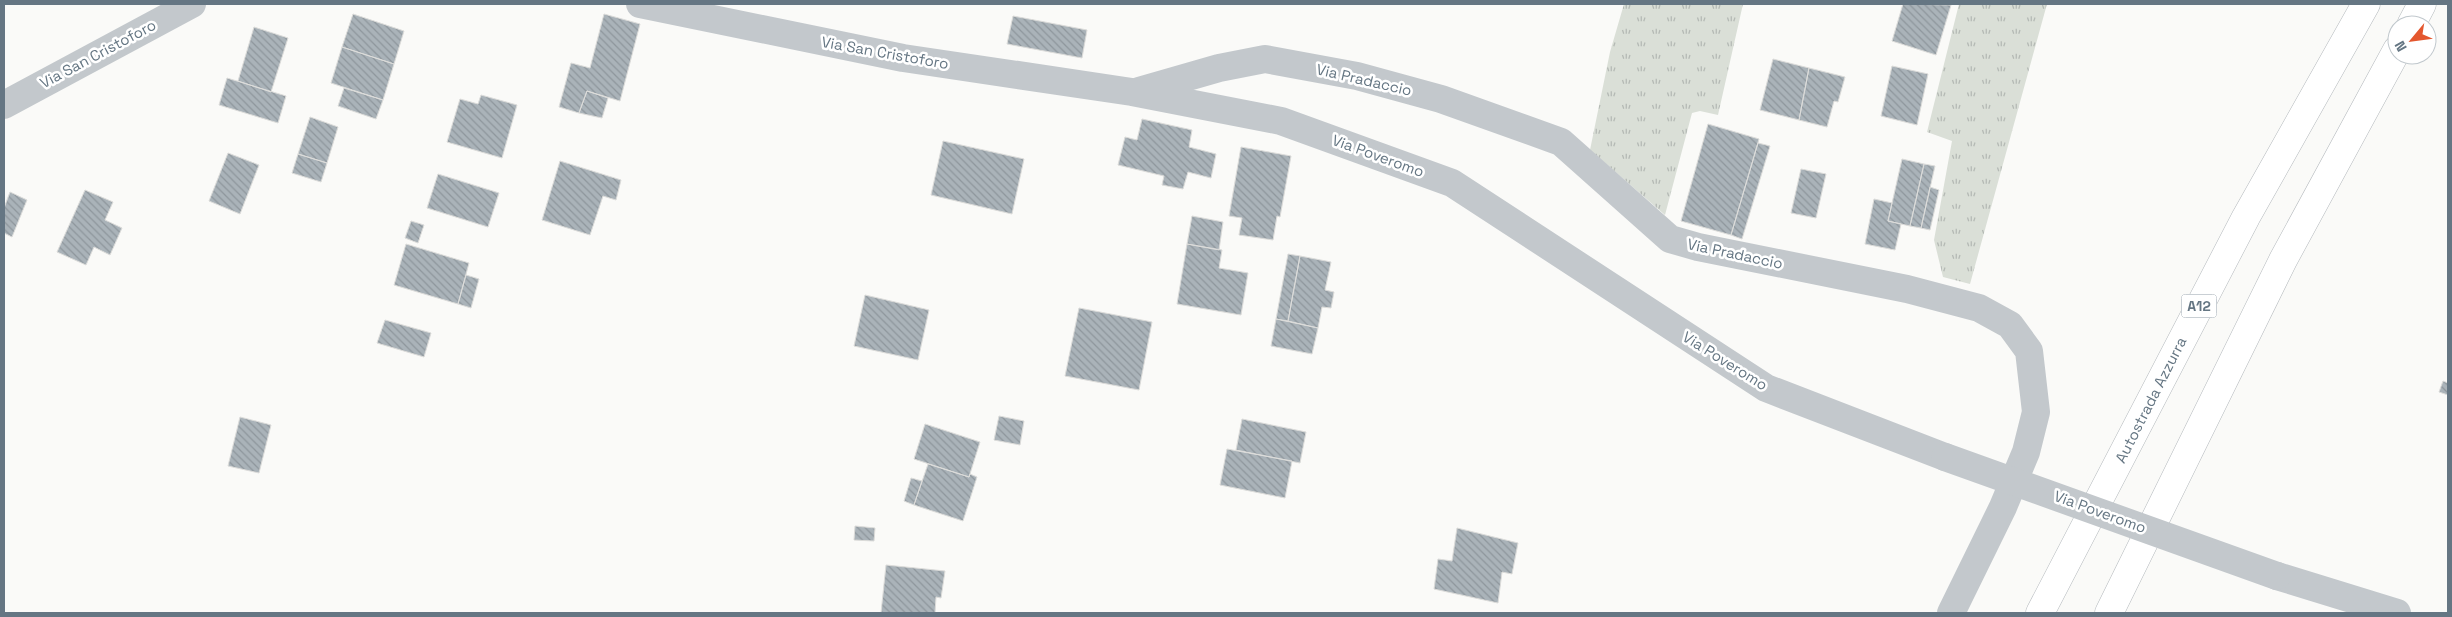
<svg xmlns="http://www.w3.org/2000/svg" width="2452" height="617" font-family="'Space Grotesk',sans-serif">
<defs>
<pattern id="grass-tufts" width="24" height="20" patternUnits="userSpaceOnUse" patternTransform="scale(1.25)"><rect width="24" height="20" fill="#dadfd7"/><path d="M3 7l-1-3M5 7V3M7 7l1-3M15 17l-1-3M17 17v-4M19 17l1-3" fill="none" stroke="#b4b9b4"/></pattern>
<pattern id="building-back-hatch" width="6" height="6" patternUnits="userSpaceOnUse" patternTransform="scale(1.25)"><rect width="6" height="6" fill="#aab3b9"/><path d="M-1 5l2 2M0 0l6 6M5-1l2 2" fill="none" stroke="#8e969c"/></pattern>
</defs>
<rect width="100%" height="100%" fill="#fafaf8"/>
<path fill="url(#grass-tufts)" d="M1624 4H1743L1718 115 1700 111 1692 113 1665 215 1590 150 1610 52Z
M1959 4H2047L1970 284 1943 277 1934 240 1952 141 1927 132Z"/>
<path fill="url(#building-back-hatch)" stroke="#dcdcda" d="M1903 4 1951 5 1936 55 1892 41Z
M353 14 404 31 394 64 342 47Z
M604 14 640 24 620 101 587 91 579 113 559 107 571 63 590 68Z
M1013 16 1087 30 1082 58 1007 44Z
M254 27 288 38 271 92 238 81Z
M342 47 394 64 383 100 331 83Z
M1773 59 1809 68 1799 120 1760 110Z
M1892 66 1928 74 1917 125 1881 116Z
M1809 68 1845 77 1838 102 1834 101 1827 127 1799 120Z
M227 78 286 96 278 123 219 105Z
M344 88 383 100 376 119 338 106Z
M587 91 608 98 602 118 579 113Z
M481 95 517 105 502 158 447 142 460 99 478 104Z
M310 117 338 127 327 163 298 154Z
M1142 119 1192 130 1189 147 1216 154 1211 178 1188 172 1183 189 1162 185 1164 176 1118 165 1125 137 1137 140Z
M1708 124 1759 139 1731 235 1681 221Z
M943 141 1024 159 1012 214 931 195Z
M1758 143 1770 146 1742 239 1731 235Z
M1241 147 1291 156 1280 217 1277 216 1273 240 1239 235 1242 218 1229 216Z
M228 153 259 165 240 214 209 201Z
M298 154 327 163 321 182 292 173Z
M1902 159 1924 164 1910 226 1888 221Z
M560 161 621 180 616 200 603 196 590 235 542 220Z
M1924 164 1935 166 1921 228 1910 226Z
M1801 169 1826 174 1816 218 1791 213Z
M438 174 499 193 488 227 427 208Z
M1930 187 1939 190 1930 230 1921 228Z
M85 190 113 202 105 220 122 228 110 255 94 247 86 265 57 252Z
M10 192 27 200 12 237 4 233V208Z
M1874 199 1892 203 1888 221 1901 224 1895 250 1865 244Z
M1192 216 1223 222 1219 250 1187 244Z
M411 221 424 225 418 243 405 238Z
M406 244 469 263 458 304 394 285Z
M1187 244 1222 250 1219 268 1248 273 1241 315 1177 304Z
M1288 254 1300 256 1288 321 1276 319Z
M1300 256 1331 262 1325 290 1334 292 1331 308 1322 307 1318 328 1288 321Z
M466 275 479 279 471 308 458 304Z
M865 295 929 310 918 360 854 346Z
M1079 308 1152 322 1139 390 1065 376Z
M1276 319 1318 328 1312 354 1271 346Z
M385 320 431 333 424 357 377 343Z
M2443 381 2448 383V395L2439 392Z
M999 416 1024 421 1020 445 994 440Z
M240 417 271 425 259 473 228 466Z
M1242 419 1306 432 1300 463 1236 450Z
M925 424 980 442 969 477 914 459Z
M1227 449 1292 461 1285 498 1220 485Z
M928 464 969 477 970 474 977 477 963 521 914 505Z
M911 478 922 481 914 505 904 501Z
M855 526 875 528 874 541 854 540Z
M1457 528 1518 543 1512 574 1502 572 1498 603 1434 589 1438 559 1452 561Z
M886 565 945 571 941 598 936 597 935 613H881Z"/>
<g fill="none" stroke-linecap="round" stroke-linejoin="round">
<g stroke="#b4b9bd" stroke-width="29">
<path id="motorway" d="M2411 25 2422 4
M2040 613 2246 217 2366 4
M2109 613 2283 260 2397 50"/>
</g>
<path stroke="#c3c8cc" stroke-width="28" d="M640 4 903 58 1132 92 1281 121 1452 183 1766 388 1945 457
M1139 91 1219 68 1265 59 1357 76 1441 99 1561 142 1670 239 1698 247 1907 289 1979 308 2010 325 2029 351 2036 412 2026 452 2003 507 1951 613
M4 105 192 4
M2277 576 2397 613"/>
<use href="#motorway" stroke="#fff" stroke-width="28"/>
<path stroke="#c3c8cc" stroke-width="28" d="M1945 457 2277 576"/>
</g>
<g text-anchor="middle" stroke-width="5" stroke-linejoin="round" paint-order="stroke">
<rect fill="#fff" stroke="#939fa8" stroke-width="1" x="2181.5" y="294.5" width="35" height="23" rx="4"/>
<g font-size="14" font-weight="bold" fill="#657683">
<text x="2199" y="311">A12</text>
</g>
<g font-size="15" fill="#657683" stroke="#fff">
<text transform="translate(885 53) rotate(10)" y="5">Via San Cristoforo</text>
<text transform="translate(98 54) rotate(-28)" y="5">Via San Cristoforo</text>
<text transform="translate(1364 80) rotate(13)" y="5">Via Pradaccio</text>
<text transform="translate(1378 156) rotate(20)" y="5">Via Poveromo</text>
<text transform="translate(1735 254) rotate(12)" y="5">Via Pradaccio</text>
<text transform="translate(1725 361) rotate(32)" y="5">Via Poveromo</text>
<text transform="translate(2151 400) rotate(-63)" y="5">Autostrada Azzurra</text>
<text transform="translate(2100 512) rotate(20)" y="5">Via Poveromo</text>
</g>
</g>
<rect width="2452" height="617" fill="none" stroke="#657683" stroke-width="10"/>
<g transform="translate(2412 40) rotate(241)"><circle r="24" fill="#ffffff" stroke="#c1c8cd"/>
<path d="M0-4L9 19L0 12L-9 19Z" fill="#e4572e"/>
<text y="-8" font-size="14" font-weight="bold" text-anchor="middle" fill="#657683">N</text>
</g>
</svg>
